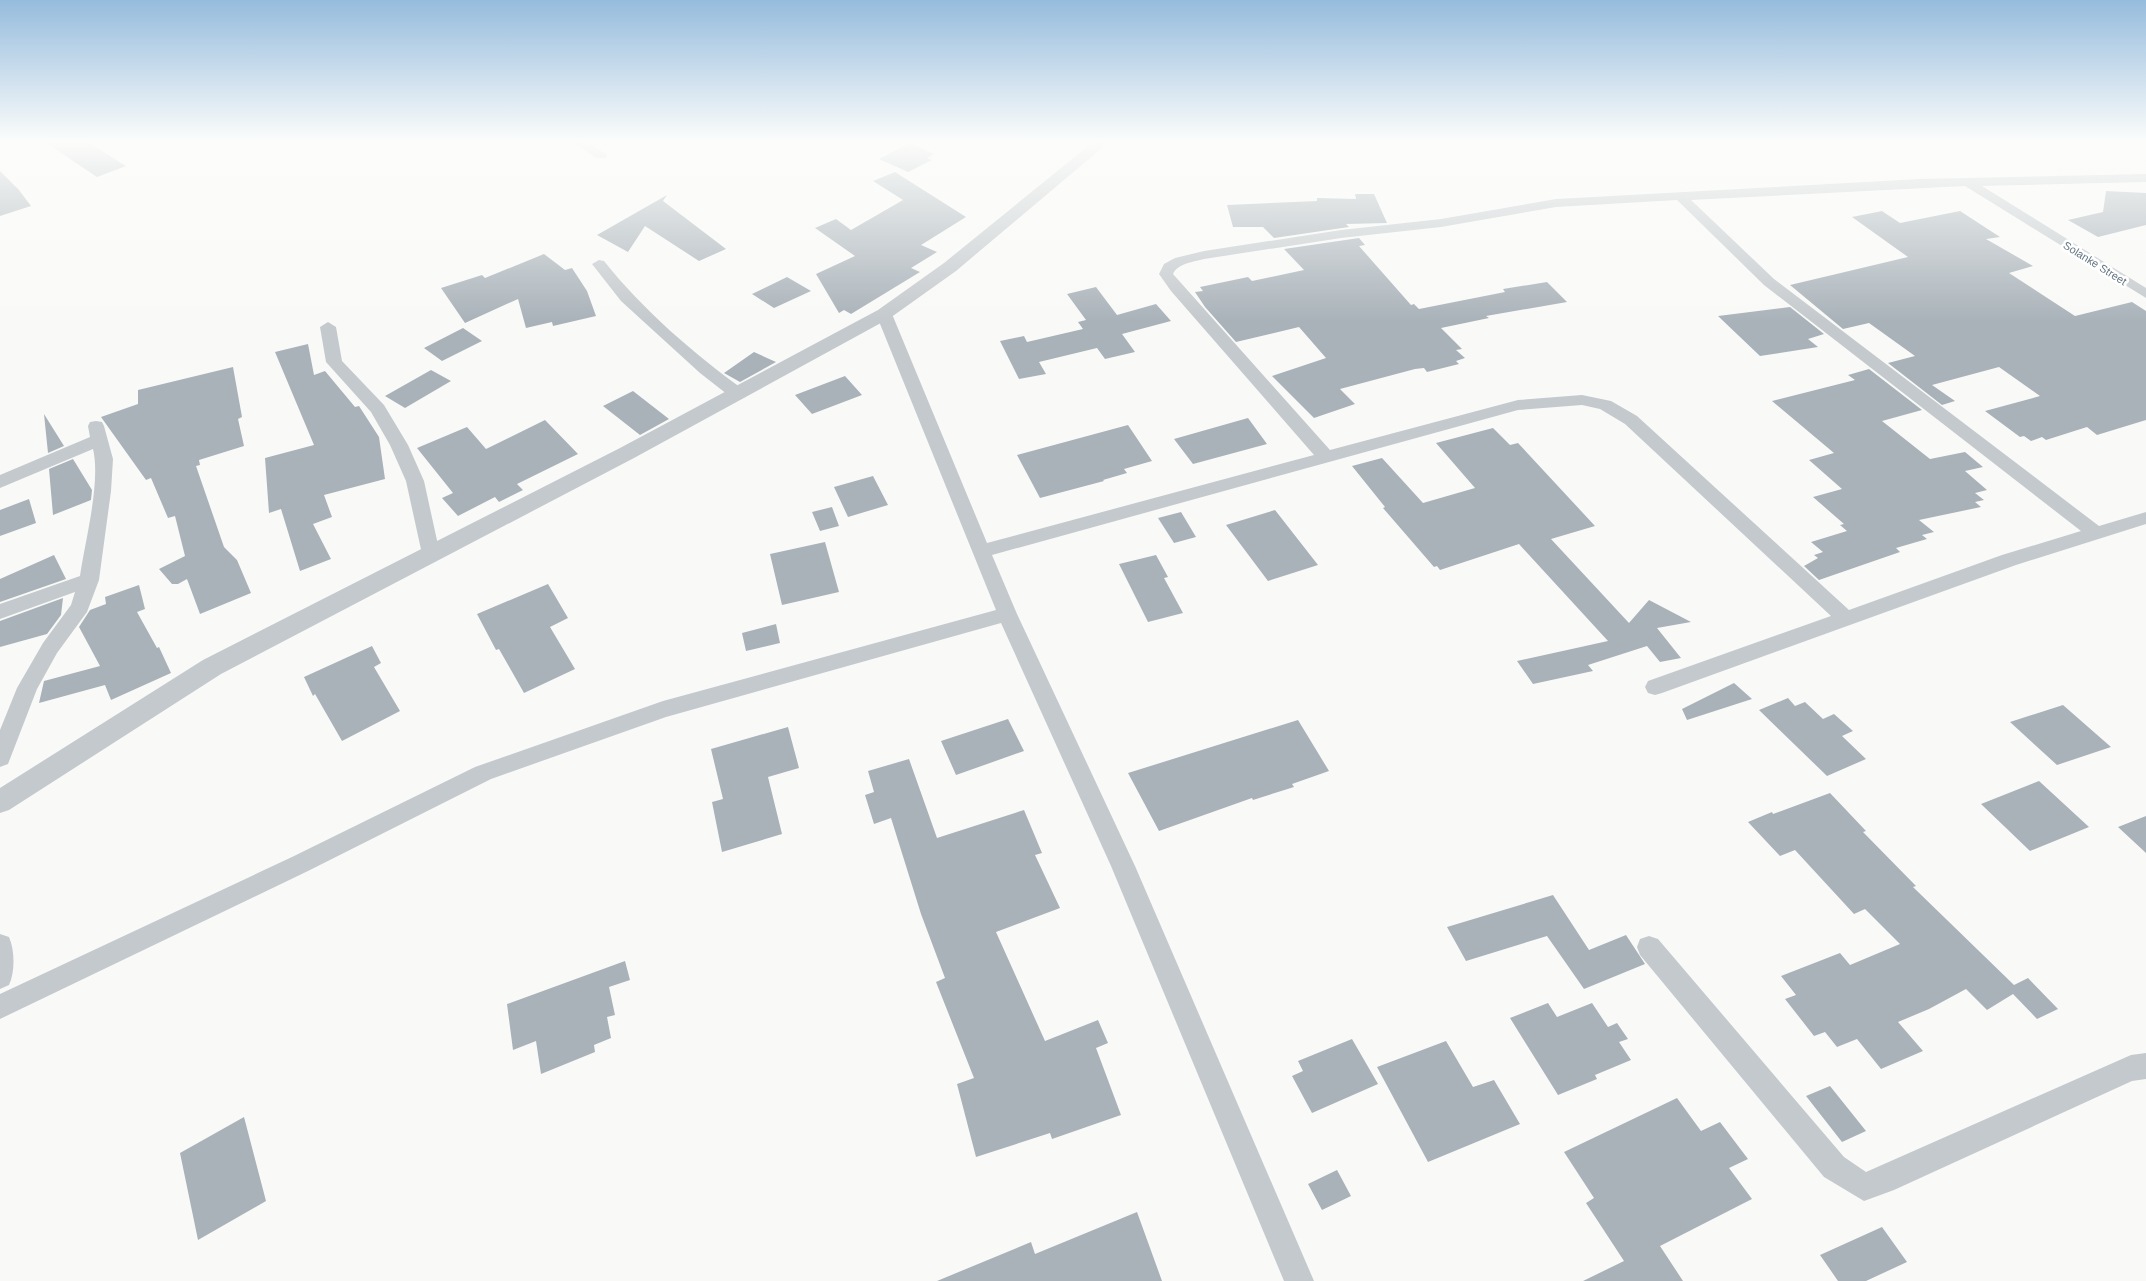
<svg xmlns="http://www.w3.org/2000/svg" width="2146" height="1281" font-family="Helvetica,sans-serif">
<rect width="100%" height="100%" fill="#f9faf7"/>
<path fill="#a9b2b9" d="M45 142H88L126 166 97 177Z
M910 143 934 154 927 158 932 160 908 172 879 159Z
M0 171 19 190 31 206 0 216Z
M895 172 966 217 921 245 937 252 911 268 920 272 851 314 844 310 839 313 816 274 855 256 815 228 836 219 851 230 903 200 873 181Z
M2106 191 2146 193V225L2098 237 2068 220 2103 212Z
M1355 194H1374L1387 223 1346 224 1349 227 1274 238 1263 227H1233L1227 205 1317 201V198L1356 199Z
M667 195 663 201 726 249 699 261 645 226 628 252 597 235Z
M1882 211 1900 223 1960 211 2000 237 1986 239 2033 266 2009 273 2075 316 2132 302 2146 311V420L2097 435 2087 427 2046 440 2042 437 2031 441 2024 436 2020 437 1985 411 2040 396 1999 367 1932 385 1955 401 1942 405 1888 363 1915 356 1869 323 1843 329 1790 285 1908 257 1852 217Z
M1359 238 1365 245 1359 246 1411 305 1414 304 1419 309 1505 292 1503 289 1547 282 1567 302 1486 316 1489 318 1441 328 1462 349 1456 350 1465 358 1456 361 1459 364 1427 372 1424 368 1415 369 1340 389 1355 404 1314 418 1272 376 1326 358 1299 327 1236 342 1205 307 1195 292 1203 291 1200 287 1248 277 1252 281 1304 270 1284 249Z
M544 254 565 270 572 268 587 291 596 316 553 326 552 322 526 328 518 299 465 323 441 288 482 275 485 278Z
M787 277 811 291 774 308 752 294Z
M1096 287 1117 315 1156 304 1171 321 1122 334 1135 352 1105 359 1097 348 1039 362 1046 374 1019 379 1000 341 1024 336 1027 342 1083 329 1078 322 1086 320 1067 294Z
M1790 307 1824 334 1808 339 1818 347 1760 356 1718 316Z
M463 328 482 341 442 361 424 348Z
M308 344 314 375 325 371 355 407 359 406 379 437 385 479 324 495 332 517 313 524 331 559 300 571 281 509 269 513 265 458 314 445 275 352Z
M754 352 776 362 740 382 724 373Z
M233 367 242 417 238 419 244 446 199 460 200 465 196 466 224 547 237 560 251 593 200 614 187 579 178 584H172L159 569 185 556 175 516 168 518 151 478 146 480 101 417 138 404V390Z
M1869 369 1922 410 1882 421 1930 459 1965 452 1983 467 1965 471 1987 490 1975 493 1984 500 1975 502 1981 507 1919 520 1934 532 1922 535 1927 539 1896 548 1900 552 1819 580 1804 566 1818 558 1814 555 1823 552 1811 542 1847 531 1840 525 1844 524 1813 497 1842 489 1809 460 1834 453 1772 401 1855 380 1848 375Z
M431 370 451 381 405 408 385 396Z
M845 376 862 395 812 414 795 395Z
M633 391 669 419 640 435 603 406Z
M44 414 64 446 48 453Z
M1248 418 1267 444 1193 464 1174 439Z
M545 420 578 454 517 484 523 490 499 502 495 497 458 516 442 498 453 493 417 448 467 427 486 449Z
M1128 425 1152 461 1124 469 1127 473 1103 480 1104 481 1040 498 1017 455Z
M1493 428 1510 445 1518 443 1595 526 1551 539 1629 623 1649 600 1691 622 1657 628 1681 658 1660 662 1647 646 1588 665 1593 671 1533 684 1517 661 1608 641 1519 544 1440 570 1437 566 1434 567 1383 508 1385 507 1352 466 1382 458 1423 503 1475 488 1436 443Z
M73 459 92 490 91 500 53 515 49 469Z
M873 476 888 505 848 517 834 487Z
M29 499 36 523 0 536V510Z
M832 507 839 526 820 531 812 512Z
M1275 510 1318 565 1268 581 1226 525Z
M1181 512 1196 537 1174 543 1158 518Z
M825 542 839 592 782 605 770 554Z
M54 555 66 579 0 602V579Z
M1156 555 1168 577 1164 578 1183 613 1148 622 1119 564Z
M548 584 568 618 550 627 575 669 524 693 499 649 496 650 477 614Z
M139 585 145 609 137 612 157 648 159 647 171 673 111 700 105 685 39 703 44 681 100 666 79 627 90 610 106 604 105 597Z
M63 598 61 615 47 634 0 647V621Z
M776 624 780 643 746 651 742 633Z
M372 646 381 663 374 667 400 711 342 741 315 694 313 696 304 677Z
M1734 683 1752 699 1687 720 1682 709Z
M1788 698 1795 706 1805 702 1823 719 1834 714 1853 731 1842 736 1866 759 1827 776 1759 710Z
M2063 705 2111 747 2057 765 2010 722Z
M1008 719 1024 751 956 775 941 741Z
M1298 720 1329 771 1292 784 1294 787 1253 800 1252 798 1159 831 1128 773Z
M788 727 799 768 768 777 782 834 722 852 712 802 723 799 711 749Z
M909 759 937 838 1024 810 1042 853 1035 855 1060 908 996 932 1045 1041 1098 1020 1108 1043 1096 1048 1121 1115 1052 1139 1050 1133 976 1157 957 1084 974 1078 936 982 945 978 921 914 891 818 874 824 865 795 874 792 868 771Z
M2039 781 2089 827 2030 851 1981 804Z
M1830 793 1866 831 1863 832 1916 886 1913 887 2014 985 2028 978 2058 1009 2037 1019 2013 994 1987 1010 1966 989 1929 1009 1898 1022 1923 1051 1881 1069 1857 1039 1837 1047 1825 1032 1814 1036 1785 999 1796 995 1781 976 1840 953 1850 965 1900 944 1865 909 1854 914 1795 850 1780 856 1748 822 1772 812 1773 814Z
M2146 816V853L2118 827Z
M1553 895 1589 950 1626 935 1645 964 1584 989 1547 936 1466 961 1447 927Z
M625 961 630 980 609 987 615 1015 607 1017 611 1038 594 1045 595 1052 541 1074 536 1041 513 1050 507 1004Z
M1548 1003 1557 1017 1592 1003 1608 1027 1617 1023 1628 1039 1619 1042 1631 1060 1595 1075 1597 1079 1558 1095 1510 1018Z
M1352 1039 1378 1084 1312 1113 1292 1076 1303 1071 1298 1061Z
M1446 1041 1473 1087 1494 1080 1520 1124 1428 1162 1377 1067Z
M1830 1086 1866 1131 1842 1142 1806 1096Z
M1677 1098 1701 1131 1720 1122 1748 1159 1729 1168 1752 1199 1660 1246 1683 1281H1583L1624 1261 1586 1203 1594 1198 1564 1152Z
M244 1117 266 1201 198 1240 180 1153Z
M1337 1170 1351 1196 1322 1210 1308 1184Z
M1137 1212 1162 1281H937L1031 1242 1035 1254Z
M1882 1227 1907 1262 1866 1281H1838L1820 1255Z"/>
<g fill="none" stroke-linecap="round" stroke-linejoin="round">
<path fill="#c4c9cd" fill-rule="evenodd" d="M573 142H588L607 155 606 158H596Z
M2146 174V182L1982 186 2146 288V298L1965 186 1691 200 1774 279 2099 526 2146 512V524L2016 565 1662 693 1655 695 1648 693 1645 687 1648 681 1831 616 1625 424 1600 409 1582 405 1518 410 992 555 1017 614 1135 866 1314 1281H1284L1111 866 1001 623 666 717 491 779 308 871 0 1019V994L292 857 475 767 663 701 996 610 876 314 879 311 884 309 892 314 987 543 1314 455 1171 291 1159 274 1164 264 1175 258 1204 251 1341 230 1441 219 1556 199 1920 179ZM1677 200 1764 285 2081 531 2002 555 1849 610 1637 416 1611 401 1582 395 1518 400 1330 450 1173 274C1178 263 1194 262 1204 259L1341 238 1441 227 1556 207Z
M599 260 604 261C644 311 693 353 744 390L746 394 744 398H732L700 373 621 301 592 264Z
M328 322 336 327 342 361 384 405 408 445 424 481 440 554 438 559 431 561 424 559 422 554 406 481 390 445 371 412 326 362 320 327Z
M96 421 102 422 104 426 113 459 111 491 99 580 87 612 57 653 37 689 8 764 0 767V730L17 688 43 643 71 605 75 592 0 619V604L80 576C85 541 101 482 93 449L0 488V475L90 437 88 426 90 422Z
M0 934 9 937C15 951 15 972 9 985L0 989Z
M1649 936 1658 939 1844 1157 1866 1172 2131 1055 2146 1053V1079L2132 1081 1894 1190 1864 1201 1824 1177 1640 955 1637 947 1640 939Z"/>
<path fill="#c4c9cd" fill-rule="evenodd" d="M1093 142H1109L956 271 890 318 634 458 221 674 9 810 0 813V788L203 660 620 448 878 310 944 263Z"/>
</g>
<linearGradient id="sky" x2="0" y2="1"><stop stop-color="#96bcdd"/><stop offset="0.44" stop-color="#fcfdfb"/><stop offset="1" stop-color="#fcfdfb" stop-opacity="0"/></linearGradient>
<rect width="2146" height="322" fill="url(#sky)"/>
<g text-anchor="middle" stroke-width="5" stroke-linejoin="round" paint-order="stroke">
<g font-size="11" fill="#637583" stroke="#fff">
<text transform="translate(2095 263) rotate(32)" y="4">Solanke Street</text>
</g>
</g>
</svg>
